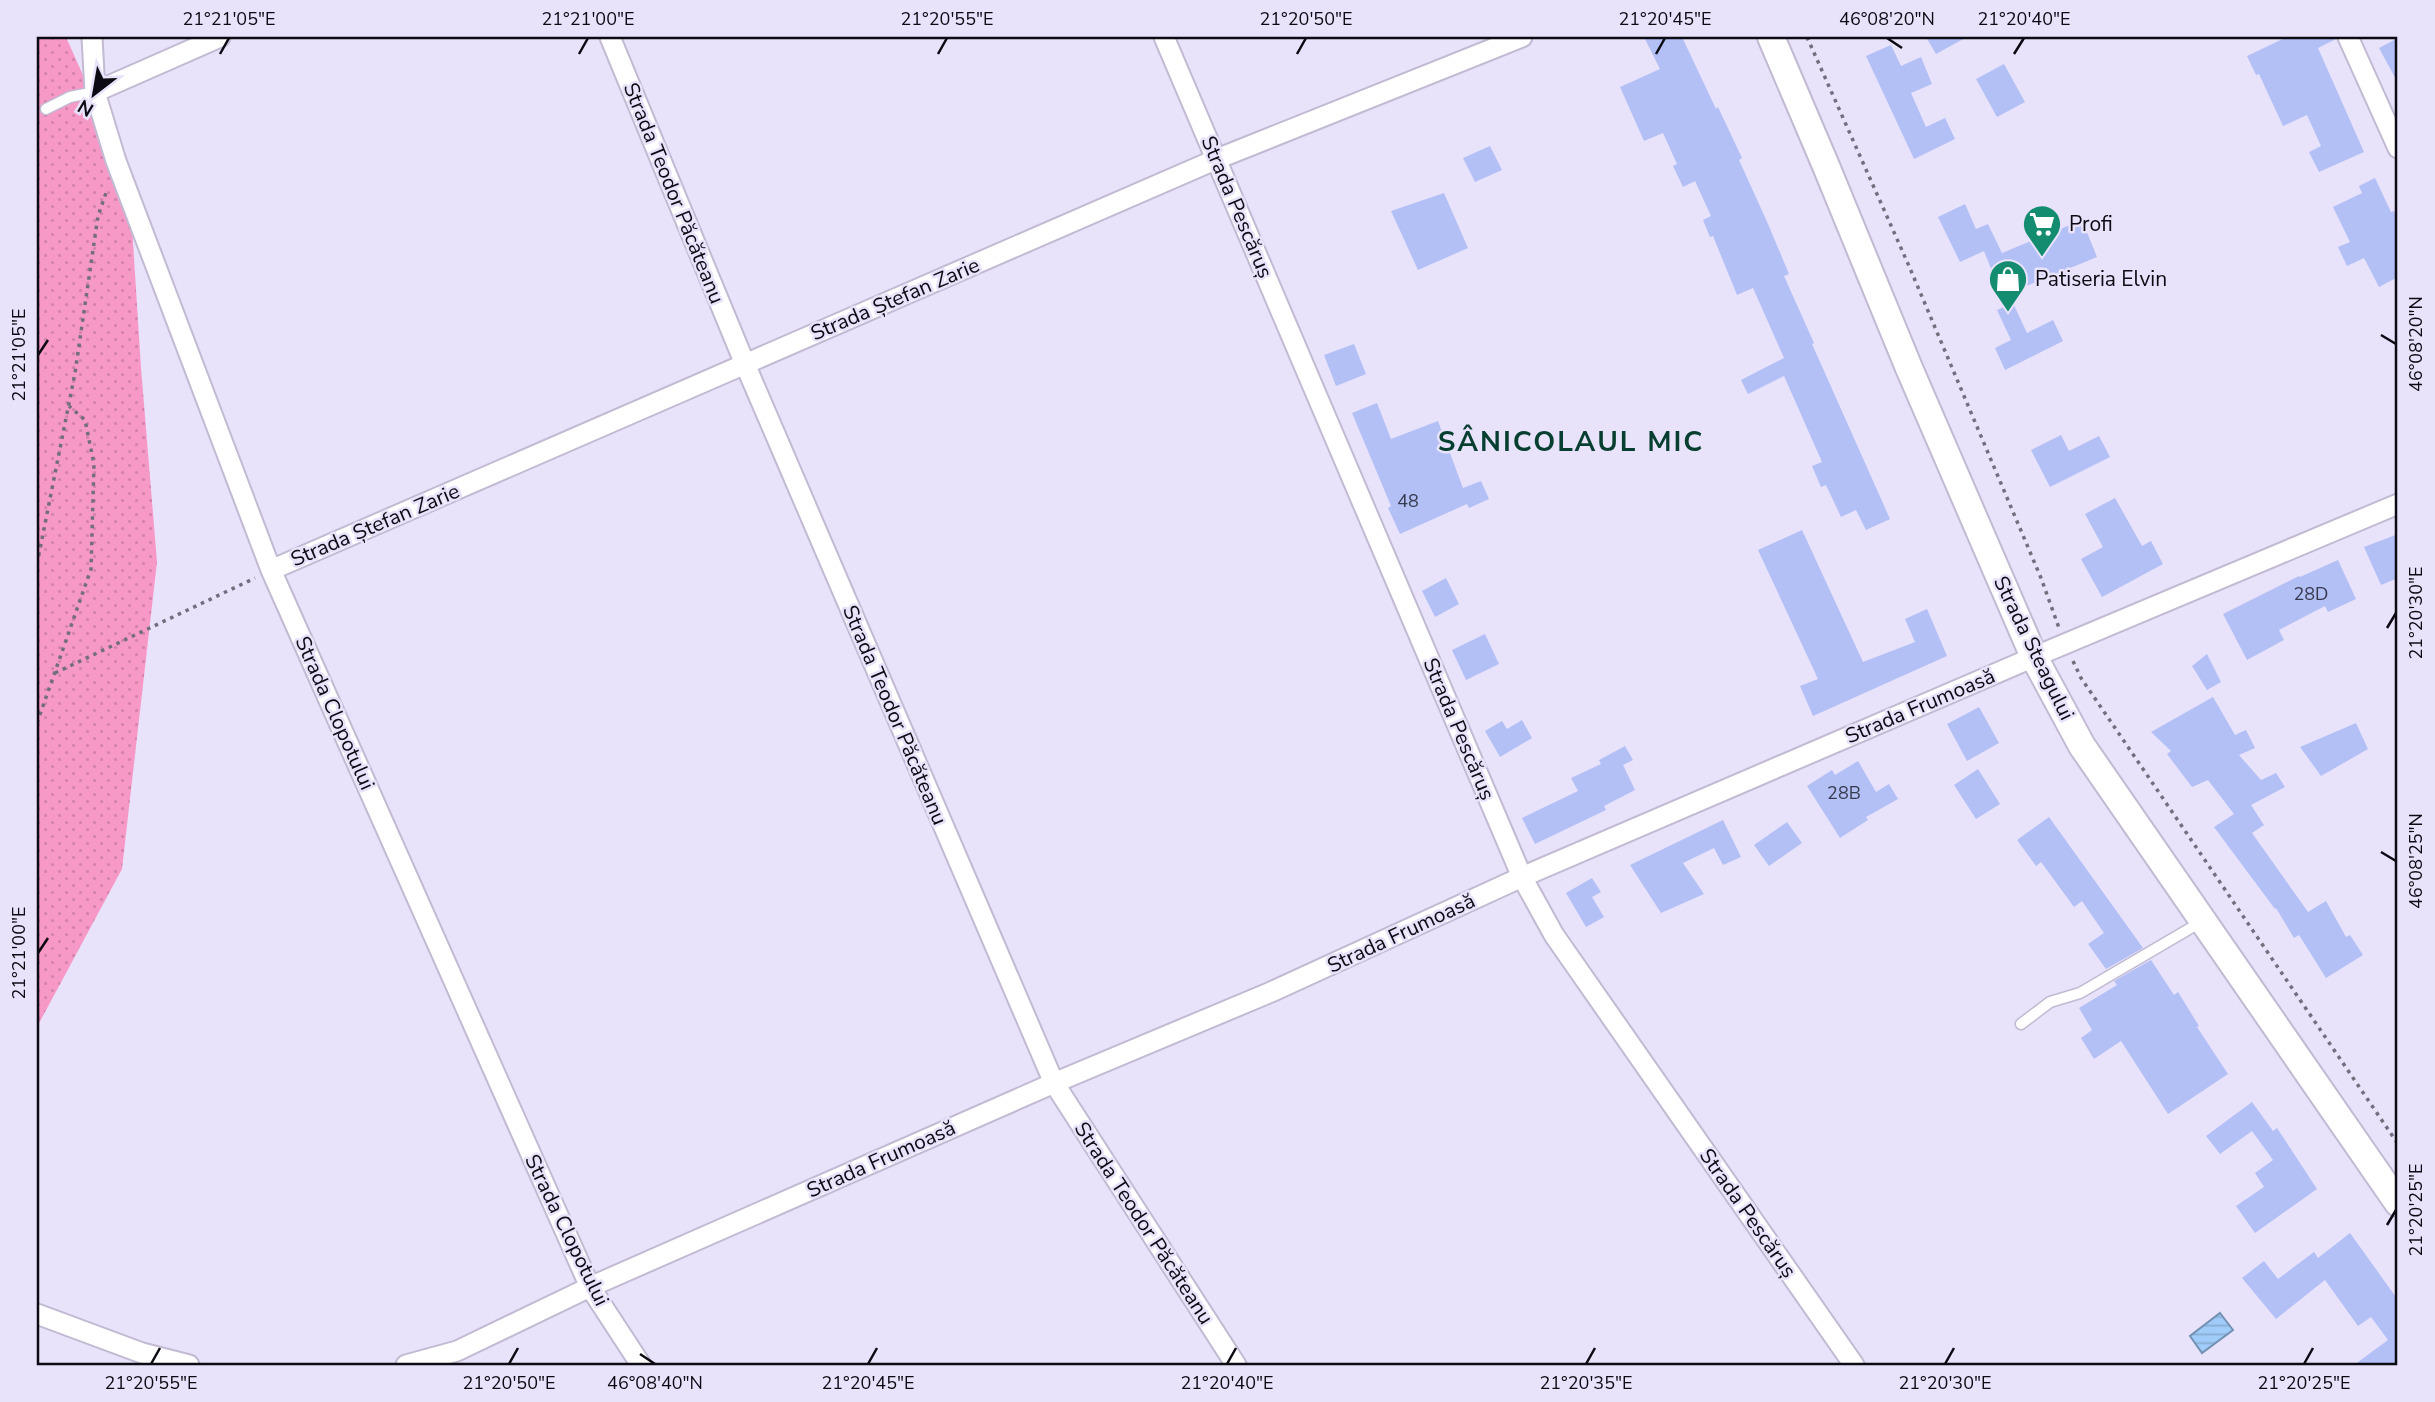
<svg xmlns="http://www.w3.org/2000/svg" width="2435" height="1402" font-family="'Nunito Sans',sans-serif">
<defs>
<pattern id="grass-dots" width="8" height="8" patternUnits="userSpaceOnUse" patternTransform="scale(1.75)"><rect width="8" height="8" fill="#f799c7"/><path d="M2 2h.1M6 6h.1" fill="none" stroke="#d382aa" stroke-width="1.8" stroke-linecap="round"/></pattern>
<pattern id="water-rules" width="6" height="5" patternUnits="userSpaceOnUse" patternTransform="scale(1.75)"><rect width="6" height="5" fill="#9fccf8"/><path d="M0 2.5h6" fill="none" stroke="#88aed4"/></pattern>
</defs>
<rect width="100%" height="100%" fill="#e9e2fb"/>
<path fill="url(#grass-dots)" d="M37 37H66L129 179 141 368 157 562 122 869 37 1027Z"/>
<path fill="url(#water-rules)" stroke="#7392b3" stroke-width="2" d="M2220 1313 2233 1330 2202 1353 2190 1336Z"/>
<path fill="#b2c0f6" d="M1644 37H1682L1716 109 1718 107 1742 158 1739 160 1768 224 1789 274 1784 276 1814 343 1812 344 1890 519 1866 530 1856 510 1841 517 1826 485 1821 487 1812 466 1822 462 1784 376 1748 394 1741 380 1784 358 1753 288 1737 295 1713 236 1710 237 1703 220 1711 216 1695 181 1683 187 1673 166 1677 164 1663 133 1644 141 1620 87 1660 69Z
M1926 37H1967L1936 54Z
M2287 37H2336V39L2318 48 2364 152 2319 172 2309 152 2321 146 2307 115 2283 126 2259 74 2256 75 2247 56Z
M2398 38V83L2379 48Z
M1891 45 1901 66 1921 57 1932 84 1911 93 1926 127 1945 118 1955 139 1914 159 1866 56Z
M2004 64 2025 102 1997 117 1976 79Z
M1490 146 1502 170 1475 182 1463 158Z
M2375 178 2391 212 2394 211 2398 219V277L2379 287 2364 258 2347 266 2338 247 2350 242 2333 207 2362 193 2359 186Z
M1444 193 1468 248 1418 270 1391 211Z
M1965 204 1976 229 1988 224 2002 253 2082 220 2097 257 2002 296 1984 251 1960 262 1938 217Z
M2013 303 2027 333 2053 320 2063 341 2005 370 1995 348 2011 340 1997 310Z
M1354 344 1366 374 1336 386 1324 355Z
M1377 403 1391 439 1438 421 1463 488 1481 481 1489 499 1469 508 1467 504 1400 534 1388 508 1391 506 1352 413Z
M2061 435 2069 451 2099 436 2110 457 2050 487 2031 450Z
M2115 498 2142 546 2151 541 2163 564 2102 597 2081 559 2103 547 2085 514Z
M1802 530 1863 662 1915 642 1905 619 1927 609 1947 656 1813 716 1800 686 1818 679 1758 550Z
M2398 534V578L2381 585 2364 547Z
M2338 560 2356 599 2328 612 2325 606 2279 630 2284 640 2247 660 2223 614 2299 576 2300 577Z
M1446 578 1459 604 1435 617 1422 591Z
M1485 634 1499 664 1466 680 1452 650Z
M2207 654 2221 682 2207 690 2192 666Z
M2213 697 2235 735 2246 730 2255 748 2239 755 2261 780 2276 773 2285 787 2251 805 2264 825 2252 833 2308 912 2326 901 2346 937 2350 935 2363 955 2326 978 2299 935 2294 938 2276 908 2275 909 2214 827 2234 814 2208 780 2192 787 2167 754 2171 751 2151 732Z
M1979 707 1999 743 1967 761 1947 724Z
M1522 720 1532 738 1500 757 1485 731 1502 721 1507 729Z
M2356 723 2368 749 2321 776 2300 747Z
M1625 746 1633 760 1623 765 1635 790 1604 806 1606 810 1535 844 1522 818 1578 791 1571 778 1601 764 1599 760Z
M1858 761 1876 792 1889 784 1898 799 1866 817 1868 820 1840 838 1807 786 1832 770 1835 775Z
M1978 769 2000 804 1976 819 1954 785Z
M2049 817 2143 948 2106 969 2088 944 2104 933 2082 901 2074 907 2041 862 2036 866 2017 840Z
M1723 820 1741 857 1723 865 1714 848 1683 863 1704 894 1661 913 1630 865Z
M1787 822 1802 843 1769 866 1754 845Z
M1592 878 1601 892 1592 897 1604 917 1586 927 1566 893Z
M2151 960 2174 995 2178 992 2199 1026 2197 1027 2228 1074 2168 1114 2121 1041 2094 1059 2081 1038 2092 1030 2079 1008 2117 985 2114 981Z
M2252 1102 2273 1131 2277 1128 2317 1189 2255 1233 2236 1206 2264 1187 2255 1173 2273 1160 2252 1131 2220 1154 2206 1136Z
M2350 1233 2398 1300V1365H2354L2388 1340 2371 1317 2358 1326 2325 1280 2276 1319 2242 1278 2264 1261 2278 1279 2314 1252 2318 1258Z"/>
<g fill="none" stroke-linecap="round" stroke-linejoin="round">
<g stroke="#c1bad2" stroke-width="13">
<path id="lane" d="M46 109 70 97 95 92
M2021 1024 2050 1002 2080 993 2201 922"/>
</g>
<g stroke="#c1bad2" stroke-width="23">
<path id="street" d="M92 37 95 92 116 161 271 570 590 1287 641 1365
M610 37 745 364 1054 1083 1236 1365
M1164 37 1522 877 1554 935 1854 1365
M2348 37 2398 148
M95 92 220 37
M271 570 1217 159 1522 37
M37 1314 142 1353 189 1365
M406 1365 457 1351 590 1287 1054 1083 1271 992 1522 877 2034 657 2398 504"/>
</g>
<g stroke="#c1bad2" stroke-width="30">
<path id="secondary" d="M1771 37 1826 166 1909 368 2034 657 2082 746 2398 1203"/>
</g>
<path stroke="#726e7e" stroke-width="3.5" stroke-dasharray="3.5 5" stroke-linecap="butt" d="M1807 37 1909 266 2041 578 2059 628
M37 564 75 373 98 216 107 190
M2073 661 2081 678 2111 722 2398 1144
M55 673 255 578
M37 723 91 569 94 464 85 420 69 406"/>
<use href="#lane" stroke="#fff" stroke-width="10"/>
<use href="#street" stroke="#fff" stroke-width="19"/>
<use href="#secondary" stroke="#fff" stroke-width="26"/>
</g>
<path fill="none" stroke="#0c0a12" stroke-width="2.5" d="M1887 38 1902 48M220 54 229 38M579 54 588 38M938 54 947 38M1297 54 1306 38M1656 54 1665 38M2014 54 2024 38M2381 335 2396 344M38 355 48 340M2387 628 2396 613M2381 852 2396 861M38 953 48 938M2387 1225 2396 1210M640 1354 655 1364M151 1364 160 1348M509 1364 518 1348M868 1364 877 1348M1227 1364 1236 1348M1586 1364 1595 1348M1945 1364 1954 1348M2304 1364 2313 1348"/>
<defs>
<g id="supermarket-pin" transform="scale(2.0125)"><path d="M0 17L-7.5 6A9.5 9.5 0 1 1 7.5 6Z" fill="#138c6f" stroke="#e9e2fb"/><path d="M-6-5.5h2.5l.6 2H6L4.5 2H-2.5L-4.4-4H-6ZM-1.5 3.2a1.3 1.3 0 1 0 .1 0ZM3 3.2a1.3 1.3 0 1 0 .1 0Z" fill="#fff"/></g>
<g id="shop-pin" transform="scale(2.0125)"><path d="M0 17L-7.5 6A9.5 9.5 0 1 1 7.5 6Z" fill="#138c6f" stroke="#e9e2fb"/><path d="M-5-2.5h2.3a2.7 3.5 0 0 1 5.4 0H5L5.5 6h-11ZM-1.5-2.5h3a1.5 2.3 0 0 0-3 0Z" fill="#fff"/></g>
</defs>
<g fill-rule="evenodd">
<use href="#supermarket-pin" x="2042" y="224"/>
<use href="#shop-pin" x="2008" y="279"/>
</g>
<g text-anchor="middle" stroke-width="5" stroke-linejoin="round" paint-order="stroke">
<g font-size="18" fill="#36384b">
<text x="1408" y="507">48</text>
<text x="2311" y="600">28D</text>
<text x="1844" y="799">28B</text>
</g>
<g font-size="21" fill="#0c0a12" stroke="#e9e2fb">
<text transform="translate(674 193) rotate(68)" y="7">Strada Teodor Păcăteanu</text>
<text transform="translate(1237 207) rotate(67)" y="7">Strada Pescăruș</text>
<text transform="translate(895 299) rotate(-23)" y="7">Strada Ștefan Zarie</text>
<text transform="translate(375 525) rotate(-23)" y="7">Strada Ștefan Zarie</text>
<text transform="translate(2034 648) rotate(64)" y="7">Strada Steagului</text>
<text transform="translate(1920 706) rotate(-23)" y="7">Strada Frumoasă</text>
<text transform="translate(335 713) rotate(66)" y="7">Strada Clopotului</text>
<text transform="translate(895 715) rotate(67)" y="7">Strada Teodor Păcăteanu</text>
<text transform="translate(1459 729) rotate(67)" y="7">Strada Pescăruș</text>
<text transform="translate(1401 933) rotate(-25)" y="7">Strada Frumoasă</text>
<text transform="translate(881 1159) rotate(-24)" y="7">Strada Frumoasă</text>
<text transform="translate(1748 1213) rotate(55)" y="7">Strada Pescăruș</text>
<text transform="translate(1144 1223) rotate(57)" y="7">Strada Teodor Păcăteanu</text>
<text transform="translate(567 1230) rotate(64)" y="7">Strada Clopotului</text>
</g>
<g font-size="21" fill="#0c0a12" stroke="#e9e2fb" text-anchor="start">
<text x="2069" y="231">Profi</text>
<text x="2035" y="286">Patiseria Elvin</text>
</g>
<g font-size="28" font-weight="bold" letter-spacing="2" fill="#063e30" stroke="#e9e2fb">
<text x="1571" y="451">SÂNICOLAUL MIC</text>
</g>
</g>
<rect width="2435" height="1402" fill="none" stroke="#e9e2fb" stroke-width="77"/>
<g transform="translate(94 94) rotate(211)" stroke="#e9e2fb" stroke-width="5" paint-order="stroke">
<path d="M0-5L12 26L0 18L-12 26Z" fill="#0c0a12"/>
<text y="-10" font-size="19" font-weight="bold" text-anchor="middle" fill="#0c0a12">N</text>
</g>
<rect x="38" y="38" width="2358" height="1326" fill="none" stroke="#0c0a12" stroke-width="2.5"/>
<g font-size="18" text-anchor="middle" fill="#0c0a12">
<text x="229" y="25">21°21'05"E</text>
<text x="588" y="25">21°21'00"E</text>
<text x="947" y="25">21°20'55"E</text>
<text x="1306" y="25">21°20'50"E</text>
<text x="1665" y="25">21°20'45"E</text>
<text x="1887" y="25">46°08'20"N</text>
<text x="2024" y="25">21°20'40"E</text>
<text transform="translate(2416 344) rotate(-90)" y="6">46°08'20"N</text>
<text transform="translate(19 355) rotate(-90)" y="6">21°21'05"E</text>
<text transform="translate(2416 613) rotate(-90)" y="6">21°20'30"E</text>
<text transform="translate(2416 861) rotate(-90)" y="6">46°08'25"N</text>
<text transform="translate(19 953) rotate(-90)" y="6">21°21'00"E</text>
<text transform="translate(2416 1210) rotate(-90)" y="6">21°20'25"E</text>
<text x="151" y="1389">21°20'55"E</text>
<text x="509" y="1389">21°20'50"E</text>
<text x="655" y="1389">46°08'40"N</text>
<text x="868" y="1389">21°20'45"E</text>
<text x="1227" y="1389">21°20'40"E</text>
<text x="1586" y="1389">21°20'35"E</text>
<text x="1945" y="1389">21°20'30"E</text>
<text x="2304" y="1389">21°20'25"E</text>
</g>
</svg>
